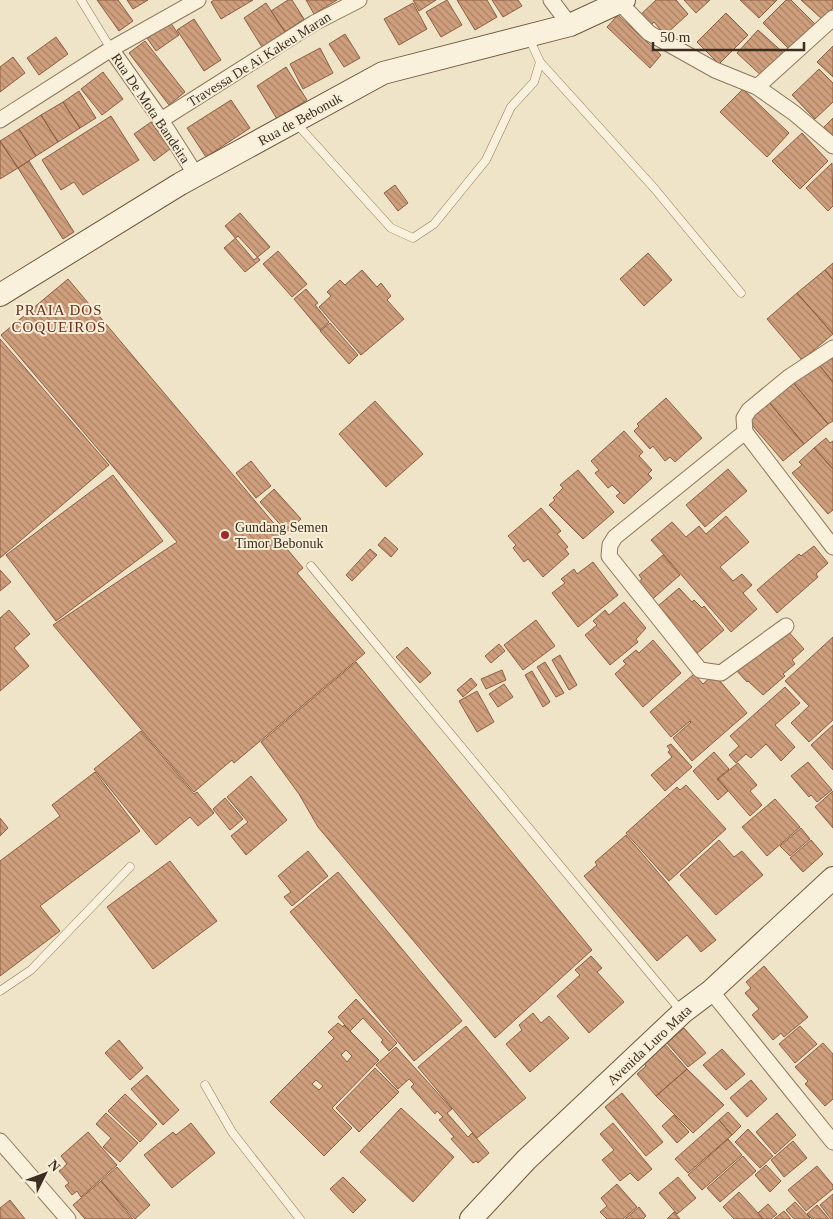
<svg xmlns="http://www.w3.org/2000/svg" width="833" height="1219" font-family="Georgia,serif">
<defs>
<pattern id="building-back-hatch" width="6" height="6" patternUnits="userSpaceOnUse" patternTransform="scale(1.25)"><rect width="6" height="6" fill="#cf9f7d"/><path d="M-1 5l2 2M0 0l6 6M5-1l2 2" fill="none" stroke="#a98266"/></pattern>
</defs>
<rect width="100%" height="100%" fill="#f0e4c8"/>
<path fill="url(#building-back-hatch)" stroke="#8d5f41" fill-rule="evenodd" d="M97 0H118L133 21 119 31Z
M127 0H148L133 9Z
M214 0H253L221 19 211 2Z
M288 0H292L304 19 285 32 271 11Z
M306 0H337L314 14Z
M413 0H436L419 11Z
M447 0 462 25 441 37 426 12Z
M457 0H487L497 17 475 30Z
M492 0H518L522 6 503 17Z
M656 0H676L688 14 665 35 654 22 647 29 637 18Z
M684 0H710L696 13Z
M740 0H777L759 18Z
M786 0H791L816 25 791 51 763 23Z
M801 0H833V8L822 19Z
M266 3 285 32 262 47 244 18Z
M413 3 427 29 399 45 384 19Z
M726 13 748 35 719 64 697 42Z
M618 15 661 55 650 68 607 27Z
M194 19 221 60 204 71 177 30Z
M170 22 179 35 156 51 147 38Z
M758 30 786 55 765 79 737 53Z
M345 34 360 58 344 67 329 44Z
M56 37 68 54 39 75 27 58Z
M145 41 185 92 169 105 129 53Z
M833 46V77L817 62Z
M320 48 333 73 303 89 290 64Z
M13 57 25 73 0 92V67Z
M286 67 307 100 277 119 257 86Z
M819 69 833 83V102L815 119 792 95Z
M103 72 123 99 102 115 81 89Z
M743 89 789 133 767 157 720 112Z
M79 91 96 118 80 128 63 102Z
M231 100 250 128 206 157 187 128Z
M63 102 80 128 58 142 41 115Z
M41 115 58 142 36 156 19 129Z
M111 116 139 160 83 195 74 182 61 190 42 160Z
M833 118V140L822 129Z
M151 122 170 149 154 161 134 134Z
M19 129 36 156 18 168 0 141Z
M802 133 828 161 800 189 772 161Z
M0 141 18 168 0 179Z
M29 161 74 232 63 239 18 168Z
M832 163 833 206 828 211 806 188Z
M395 185 408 203 398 211 384 193Z
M240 213 270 247 254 260 225 226Z
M238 236 260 260 245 272 224 248Z
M278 251 307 284 292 297 263 264Z
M648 253 672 280 644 306 620 279Z
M833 263V280L825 270Z
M362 270 377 287 381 283 391 296 387 300 404 319 361 355 319 307 331 296 327 292 340 280 345 285Z
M825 270 833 280V334L797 293Z
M68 279 282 533 277 537 303 568 297 573 365 653 234 763 232 760 194 792 53 625 177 542 1 335Z
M306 289 318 303 315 305 329 322 320 330 294 299Z
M797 293 833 334 802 360 767 319Z
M330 323 358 355 349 364 320 331Z
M0 339 109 465 0 558Z
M833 354V382L819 365Z
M819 365 833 382V421L828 424 791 380Z
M791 380 828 424 804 444 767 400Z
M666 398 702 438 675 462 670 457 665 461 653 446 650 449 634 431 639 426 637 424Z
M767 400 804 444 783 461 746 418Z
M375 401 423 454 386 487 339 434Z
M624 431 643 452 639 456 652 470 648 474 652 478 624 504 616 496 620 493 612 485 608 488 595 473 599 470 591 461Z
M826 438 830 443 833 441V469L814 448Z
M814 448 833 469V510L828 514 792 473 802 465 799 462Z
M251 461 271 486 256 498 236 473Z
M728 469 747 491 705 527 686 505Z
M578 470 614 512 583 539 549 505 555 500 553 498 563 488 560 485Z
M113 475 163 541 56 621 6 555Z
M274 489 301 519 287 532 260 502Z
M541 508 561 531 557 534 568 547 565 549 569 554 543 577 528 559 524 562 513 548 516 545 508 536Z
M726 516 749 542 720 567 733 581 742 574 752 585 743 593 757 609 731 632 651 540 672 522 686 537 699 526 706 534Z
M385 537 398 549 391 557 378 545Z
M814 546 828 563 816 574 818 577 777 613 757 590 799 554 801 556Z
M370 549 377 555 352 581 346 575Z
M663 555 680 575 648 603 634 586 642 579 639 575Z
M593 562 618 595 578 627 552 593 565 583 561 579 574 569 577 574Z
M0 570 11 582 0 591Z
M679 588 692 602 694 600 702 608 704 606 724 630 695 655 668 623 671 620 658 606Z
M624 602 646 628 636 639 638 642 610 665 585 635 597 625 593 621 605 610 609 615Z
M9 610 30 634 14 648 29 666 0 691V618Z
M536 620 555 646 523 670 504 645Z
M786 629 804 649 792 660 795 664 783 674 785 676 763 695 748 681 747 682 735 669Z
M833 637V720L809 742 791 723 809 706 785 681Z
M653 640 681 673 643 707 615 674 626 664 623 661 636 650 639 653Z
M499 644 505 651 491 663 485 656Z
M407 647 431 673 420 683 396 657Z
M560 655 577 685 569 690 552 660Z
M356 662 592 950 495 1038 318 827 299 794 261 742Z
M545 662 564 693 556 697 537 667Z
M502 670 506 680 486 689 481 679Z
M532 671 550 702 543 707 525 675Z
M694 674 703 684 714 674 747 713 692 761 673 738 691 722 690 721 671 737 650 712Z
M471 678 477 685 463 697 457 690Z
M504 684 513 697 498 707 489 694Z
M785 687 800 703 775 725 795 747 781 761 766 744 751 758 746 754 736 763 729 755 739 746 730 736Z
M477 691 494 722 477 732 459 701Z
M833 725V770L811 745Z
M141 731 194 794 197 792 214 813 198 826 190 817 156 845 94 769Z
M671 744 692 767 665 791 651 775 672 757 668 752 670 750 667 746Z
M714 752 729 769 717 779 728 791 718 800 693 771Z
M808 762 832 790 817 802 811 795 809 797 791 776Z
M738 763 757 785 750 791 762 805 750 816 718 779Z
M95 772 140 831 40 906 60 931 0 976V861L60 816 52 805Z
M251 776 287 820 246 855 231 836 248 822 227 797Z
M686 785 726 829 669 881 626 833 677 787 680 790Z
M833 791V828L815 807Z
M225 798 243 819 230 830 213 809Z
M775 799 800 827 767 856 742 827Z
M0 818 8 828 0 836Z
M801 828 810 839 790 856 780 846Z
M626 835 716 940 701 952 687 935 657 961 584 876 597 865 595 862Z
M719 840 734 857 742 851 763 875 716 915 680 875Z
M811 840 823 854 803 872 790 858Z
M308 851 328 876 292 906 284 897 291 892 278 876Z
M170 861 217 921 153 969 107 907Z
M338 872 462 1021 414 1061 290 912Z
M591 956 602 968 597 972 624 1002 589 1033 557 996 580 975 575 970Z
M764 966 808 1017 784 1037 781 1033 773 1040 752 1015 759 1009 745 993 751 988 746 982Z
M356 999 397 1043 389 1051 381 1042 383 1040 363 1018 350 1031 338 1017Z
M533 1013 541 1023 549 1016 569 1038 530 1072 506 1044 522 1030 519 1025Z
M338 1023 343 1027 344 1025 379 1060 332 1108 352 1128 324 1156 270 1102 334 1038 328 1032ZM346 1050 352 1056 347 1062 341 1055ZM316 1080 323 1086 319 1090 312 1084Z
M466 1026 526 1098 477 1138 418 1067Z
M800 1026 817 1044 795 1063 779 1044Z
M684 1028 706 1053 688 1067 667 1043Z
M119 1040 143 1068 130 1080 105 1053Z
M664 1043 687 1069 656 1096 637 1074 646 1066 643 1062Z
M823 1043 833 1054V1099L825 1106 805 1084 808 1081 795 1067Z
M396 1047 452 1109 447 1113 468 1137 472 1133 489 1153 478 1163 476 1161 473 1163 451 1139 454 1137 439 1120 443 1117 437 1111 435 1114 411 1087 414 1084 409 1079 398 1089 376 1065Z
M722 1049 745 1074 726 1090 703 1065Z
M375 1068 399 1092 359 1132 336 1108Z
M687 1069 724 1105 693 1133 656 1096Z
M147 1075 179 1110 163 1125 131 1089Z
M751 1080 767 1099 747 1117 730 1098Z
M622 1093 663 1142 646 1156 605 1107Z
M125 1094 157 1124 140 1142 108 1111Z
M401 1108 454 1157 413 1202 360 1152Z
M728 1112 741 1126 732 1135 719 1120Z
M106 1113 138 1143 120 1162 103 1147 111 1138 96 1124Z
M777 1113 796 1135 775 1154 756 1132Z
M674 1115 689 1132 677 1143 662 1126Z
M719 1120 732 1135 688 1173 675 1159Z
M191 1123 215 1153 172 1188 144 1155 173 1132 176 1135Z
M613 1123 652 1169 638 1181 630 1173 620 1181 602 1160 614 1150 600 1134Z
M748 1129 773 1156 760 1168 735 1142Z
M88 1132 117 1165 81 1197 77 1191 72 1195 65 1186 69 1183 59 1171 67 1164 61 1156Z
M728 1139 742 1155 702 1190 688 1175Z
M793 1141 807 1158 784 1177 771 1160Z
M743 1156 756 1171 720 1202 707 1188Z
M766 1165 781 1181 770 1192 755 1175Z
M817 1166 833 1185V1189L806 1211 788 1190Z
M117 1167 150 1205 135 1219 101 1181Z
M343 1177 366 1200 353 1213 330 1189Z
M678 1177 696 1198 677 1214 659 1193Z
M101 1181 133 1219H85L73 1205Z
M617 1184 637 1207 623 1219H607L600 1212 607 1206 601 1198Z
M739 1192 758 1213 763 1219H734L723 1207Z
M833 1194V1219H831L820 1205Z
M10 1200 25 1219H0V1208Z
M795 1202 810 1218 809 1219H794L786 1210Z
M768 1204 777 1214 771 1219H763L758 1213Z
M817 1205 829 1219H812L807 1214Z
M639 1207 646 1216 643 1219H625Z
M784 1211 791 1219H774Z
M674 1212 680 1219H667Z"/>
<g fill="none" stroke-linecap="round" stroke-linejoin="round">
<g stroke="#8d765c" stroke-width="9">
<path id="lane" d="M81 0 111 49
M529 38 540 62 654 188 741 293
M296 123 391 228 413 238 434 224 486 160 511 107 534 82 540 62
M311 566 681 1011
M0 991 31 970 130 867
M205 1085 232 1132 300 1219"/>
</g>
<g stroke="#8d765c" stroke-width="17">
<path id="street" d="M551 0 570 25
M620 3 649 33 715 70 757 87 794 113 833 146
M757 87 833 18
M0 120 111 49
M161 120 314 23 359 0
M196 175 161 120 111 49 198 0
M833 348 789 377 749 410 744 418 745 432 833 547
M745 432 615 537 610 545 609 556 700 670 721 673 786 626
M711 991 833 1142
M0 1141 68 1219"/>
</g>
<g stroke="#6f573f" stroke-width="24">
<path id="secondary" d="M0 295 180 184 383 73 570 25 624 0
M471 1219 526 1160 683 1012 711 991 833 878"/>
</g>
<use href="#lane" stroke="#faf1dc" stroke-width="8"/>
<use href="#street" stroke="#faf1dc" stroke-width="15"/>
<use href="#secondary" stroke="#faf1dc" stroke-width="22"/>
</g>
<circle fill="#9e2a2b" stroke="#f7eed8" stroke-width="2" cx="225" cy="535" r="5"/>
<g text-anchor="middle" stroke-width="4" stroke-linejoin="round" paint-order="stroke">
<g font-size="14" fill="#3d2e20" stroke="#f7eed8">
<text transform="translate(259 59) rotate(-32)" y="5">Travessa De Ai Kakeu Maran</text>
<text transform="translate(151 108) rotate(56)" y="5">Rua De Mota Bandeira</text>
<text transform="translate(300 119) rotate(-29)" y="5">Rua de Bebonuk</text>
<text transform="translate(649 1045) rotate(-43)" y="5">Avenida Luro Mata</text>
</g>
<g font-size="14" fill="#3d2e20" stroke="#f7eed8" text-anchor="start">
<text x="235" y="532">Gundang Semen<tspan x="235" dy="16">Timor Bebonuk</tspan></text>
</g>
<g font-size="15" letter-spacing="1" fill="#6b2e1e" stroke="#f7eed8">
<text x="59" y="315">PRAIA DOS<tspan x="59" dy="17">COQUEIROS</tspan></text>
</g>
</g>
<g transform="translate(45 1174) rotate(48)" stroke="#f7eed8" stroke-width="4" paint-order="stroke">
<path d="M0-4L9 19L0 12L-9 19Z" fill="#3d2e20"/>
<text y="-8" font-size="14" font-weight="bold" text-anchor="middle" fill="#3d2e20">N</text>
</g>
<path d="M653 42v8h151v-8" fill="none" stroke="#3d2e20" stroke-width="2.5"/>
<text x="660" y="42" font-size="15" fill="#3d2e20" stroke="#f7eed8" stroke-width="4" paint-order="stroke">50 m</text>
</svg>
